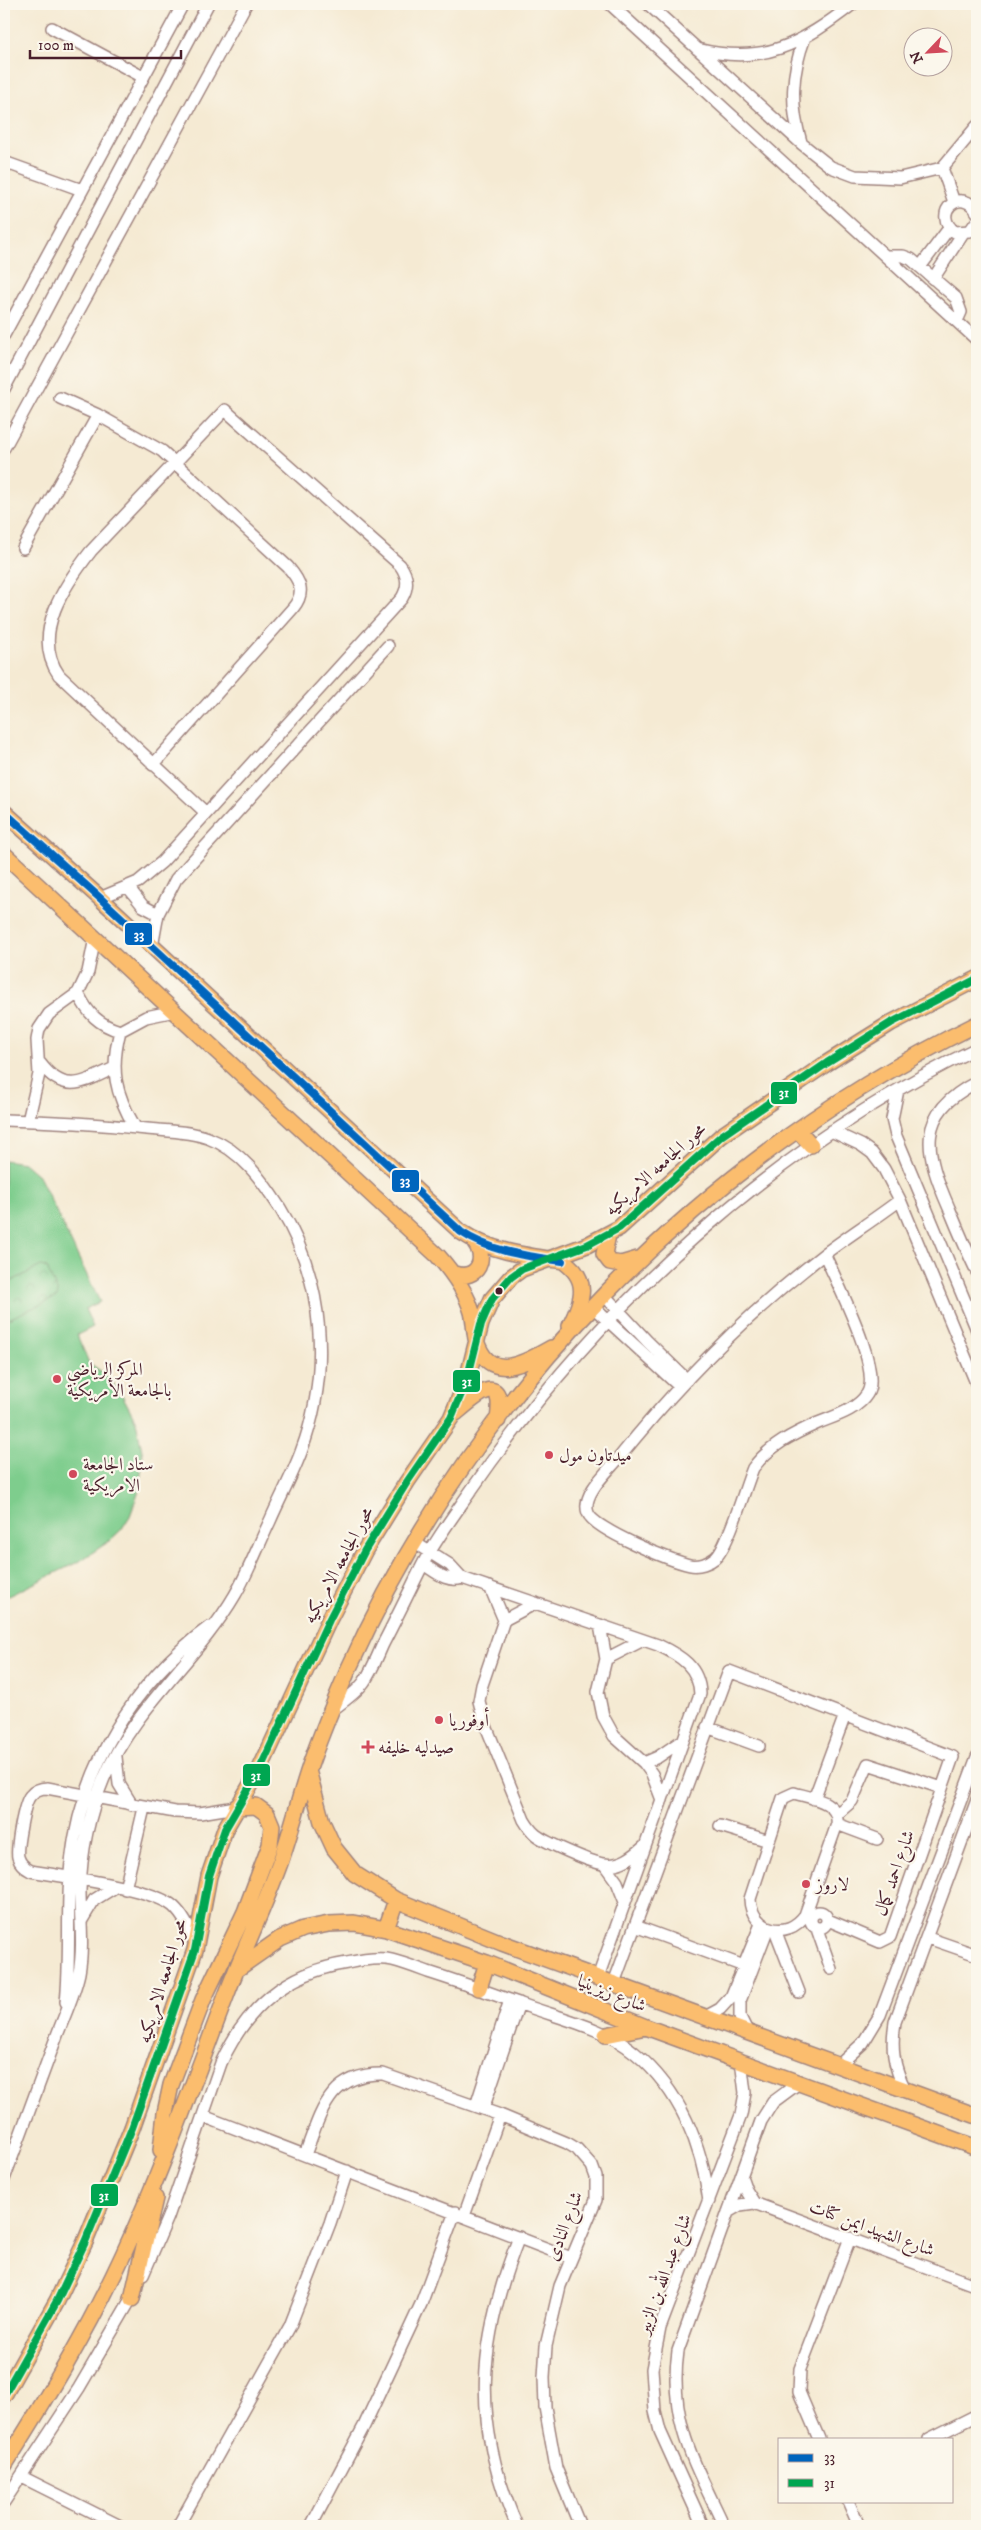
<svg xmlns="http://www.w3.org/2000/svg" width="981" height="2530" font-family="'IM FELL DW Pica',Amiri,serif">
<defs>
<pattern id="park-crowns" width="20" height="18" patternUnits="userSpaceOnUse" patternTransform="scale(1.25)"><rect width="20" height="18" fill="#7ecd8d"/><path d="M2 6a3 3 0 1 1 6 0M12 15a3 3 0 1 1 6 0" fill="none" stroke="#69a673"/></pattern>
</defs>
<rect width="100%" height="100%" fill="#fbf7ec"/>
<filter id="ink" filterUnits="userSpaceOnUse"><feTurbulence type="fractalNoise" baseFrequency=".02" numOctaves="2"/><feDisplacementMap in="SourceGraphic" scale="10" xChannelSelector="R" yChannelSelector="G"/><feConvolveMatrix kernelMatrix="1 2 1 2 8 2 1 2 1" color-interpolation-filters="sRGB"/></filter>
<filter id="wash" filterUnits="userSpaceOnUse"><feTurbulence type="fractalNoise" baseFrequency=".0096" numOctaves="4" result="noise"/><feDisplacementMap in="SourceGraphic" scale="20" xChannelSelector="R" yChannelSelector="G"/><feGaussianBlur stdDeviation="1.12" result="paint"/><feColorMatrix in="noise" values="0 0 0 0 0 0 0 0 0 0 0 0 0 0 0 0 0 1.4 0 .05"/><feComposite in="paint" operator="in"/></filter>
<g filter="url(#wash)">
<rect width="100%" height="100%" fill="#f5ead3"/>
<path fill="#7ecd8d" stroke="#64765c" d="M4 1160 24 1163 39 1176 97 1296 100 1302 85 1309 93 1327 77 1335 89 1363 102 1372 120 1391 136 1421 143 1456 139 1491 130 1516 121 1530 108 1542 80 1561 4 1598Z"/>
<path fill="url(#park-crowns)" stroke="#64765c" d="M41 1266 47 1268 58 1293 57 1297 4 1321V1285Z"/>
</g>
<g filter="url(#ink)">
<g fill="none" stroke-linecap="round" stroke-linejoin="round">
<g stroke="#a0847f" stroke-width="14">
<path id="minor" d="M610 4 977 340
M648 4 802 144 831 167 855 176 900 178 942 168 977 126
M52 28 143 77
M697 49C764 66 801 44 853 4
M801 142C790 105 791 74 805 37
M4 162 82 190
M942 168 954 202
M977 212C962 185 930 213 955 232L970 231 977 221
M886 256H903L911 259 956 298 961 312 957 321
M920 267 950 227
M933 279 963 233
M4 335 183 4
M4 389 208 4
M60 398 98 415 162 451 288 567C300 581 306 592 293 608L153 765
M4 448 246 4
M23 548 98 415
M128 887 143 906 158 914
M100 898 138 882 162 862 402 598C409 586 408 576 400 565L225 410 91 551C66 583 30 634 59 675L206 813
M152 947 158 914 176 879 388 646
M78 993C87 1013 99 1025 120 1031
M40 1063C65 1096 84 1082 114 1068
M977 1082C914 1114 925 1153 949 1208 958 1230 967 1251 977 1272
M898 1090 892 1119 896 1136 977 1330
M4 1120C52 1121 100 1124 147 1129 167 1131 189 1131 208 1138 241 1150 262 1180 280 1208 325 1281 331 1373 301 1452 292 1476 280 1498 270 1521 258 1546 249 1571 235 1595 197 1660 134 1707 104 1778 89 1814 81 1852 80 1891 80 1919 84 1946 79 1973 74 1996 64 2016 56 2038 39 2085 21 2132 4 2179
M28 1121 39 1074 37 1040 39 1029 49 1014 78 993 88 972 95 938
M135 1127C115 1093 110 1070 120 1031L146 1017 175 1011
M831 1131 861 1145 872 1153 884 1169 900 1200 977 1385
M825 1255C836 1282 883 1370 867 1394 857 1410 835 1416 818 1423 793 1434 769 1446 753 1468 745 1487 728 1548 715 1558 709 1563 699 1567 690 1565 672 1561 594 1530 588 1513 581 1495 607 1472 618 1459 678 1384 747 1314 823 1255 848 1236 875 1219 900 1200
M604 1295 647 1341 687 1380
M593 1307 680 1387
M415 1543 450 1565 462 1578 658 1645C681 1656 699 1667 700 1694L598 1977
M423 1564C436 1572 447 1583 462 1578
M490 1587 504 1620
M536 1603 504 1620 482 1685 479 1701 484 1721 524 1820C527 1825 531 1831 536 1835 545 1842 592 1863 604 1864 620 1867 634 1856 645 1846
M600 1625 606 1659 598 1692 603 1716 614 1736 644 1763 652 1774 662 1800
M606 1659 643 1640
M332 1710C343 1702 356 1693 364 1682 372 1671 377 1657 383 1644 397 1617 410 1590 423 1564 436 1539 454 1515 470 1492 598 1306 773 1146 977 1048
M707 1727 759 1746
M116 1757 119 1784 132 1805
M644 1763 658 1757 683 1740
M794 1793C811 1798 840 1801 837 1824L805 1915C787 1941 751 1930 750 1899L783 1798Z
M814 1799 845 1715
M837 1814 852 1801 868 1764 942 1788
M837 1824 877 1839
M720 1826 769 1841
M604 1864 617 1882 625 1902
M125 1889 144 1808
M811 1920a8 8 0 1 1 16 0a8 8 0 1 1-16 0Z
M82 1920 94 1900 115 1887
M635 1926 752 1969
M817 1929 831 1969
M775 1930 799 1992
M928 1938 977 1955
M196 1946C191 1931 185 1917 173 1906 149 1887 64 1877 31 1871 25 1868 20 1864 18 1857 16 1848 24 1803 30 1796 34 1791 40 1788 47 1788L175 1812 200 1813 236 1807
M614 1983 729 1671 953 1757 890 1937 880 1942 828 1920
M66 2002C71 1956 66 1909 71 1862 81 1768 134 1682 209 1627
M707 2016 720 2009 731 1997 761 1924
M747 2031 740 2017V2001L768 1928
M839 2065 863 2043 880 2015 977 1757
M905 2089C893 2066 891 2047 895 2022L977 1800
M476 2106 510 2000
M483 2109 519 2003
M203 2116 571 2258
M305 2155C321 2112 329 2073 383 2074L500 2115 567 2143 577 2149 592 2166 596 2177V2200L560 2286 546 2346 544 2377 545 2407 556 2468 580 2526
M741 2176 746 2190 754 2203
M728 2212 740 2205 754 2203 977 2286
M464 2216 500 2115
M143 2275 168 2217 221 2063C247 2007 286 1973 347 1963 361 1960 379 1957 392 1960 404 1963 417 1968 428 1972 460 1982 490 1993 521 2004 558 2018 604 2027 635 2053 680 2090 702 2145 709 2201
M819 2439 799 2392 800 2369 850 2238
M929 2439 977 2415
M22 2477 120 2526
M848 2501 859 2526
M4 2502 79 2388 135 2292
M178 2526 290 2326 330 2223 347 2171
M311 2526 364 2426 421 2304 455 2212
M517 2526C471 2422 478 2341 519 2237
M703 2526 660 2431 655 2411 652 2369 660 2328 741 2115 745 2093 741 2060
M724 2526C696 2465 668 2422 678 2351L761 2121 773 2102 800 2082"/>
</g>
<g stroke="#a0847f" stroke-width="18">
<path id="major" d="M4 812 100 898 461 1232C491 1252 528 1256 563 1261 590 1279 583 1300 570 1326
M4 854 438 1256C453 1273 466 1291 472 1312 475 1323 474 1336 478 1346 493 1383 528 1361 551 1348
M798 1130 811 1145
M608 1235 604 1254 610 1262 621 1264 638 1259
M454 1274C478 1281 488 1258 474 1241
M456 1413C477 1395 505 1369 498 1420
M309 1774 322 1822 334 1848 355 1874 396 1900 502 1943 977 2116
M386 1929 396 1900
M237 1969 280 1939 303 1929 329 1924 354 1923 386 1929 487 1963 646 2027 977 2148
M479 1988 487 1963
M606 2035 646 2027
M161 2150 165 2113 171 2085 203 2000 245 1912 270 1845 272 1826 267 1814 256 1806 236 1807
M132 2299 155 2198
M4 2395 57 2301 85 2242 132 2128 195 1950 209 1876 225 1829 260 1769 329 1620 365 1550 407 1482 451 1418 467 1380 481 1324 492 1299 511 1277 522 1269 587 1245 619 1228 721 1136 827 1063 891 1023 977 979
M4 2466C47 2398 89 2329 123 2255 162 2171 193 2083 226 1996 243 1951 264 1908 280 1863 292 1829 300 1794 312 1760 323 1729 336 1698 349 1668 475 1389 703 1158 977 1024"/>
</g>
<use href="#minor" stroke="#fff" stroke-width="11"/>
<use href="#major" stroke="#fbbd6e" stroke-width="15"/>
<g stroke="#fbf7ec" stroke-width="11">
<path id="bus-1" d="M4 812 100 898 461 1232C491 1252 527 1256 562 1261"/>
</g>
<g stroke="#fbf7ec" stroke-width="11">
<path id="bus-2" d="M4 2395 57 2301 85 2242 132 2128 195 1950 209 1876 225 1829 260 1769 329 1620 365 1550 407 1482 451 1418 467 1380 481 1324 492 1299 511 1277 522 1269 587 1245 619 1228 721 1136 827 1063 891 1023 977 979"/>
</g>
<use href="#bus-1" stroke="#0065bd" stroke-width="8"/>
<use href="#bus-2" stroke="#00a651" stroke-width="8"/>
</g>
</g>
<circle fill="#4a1f2b" stroke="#fbf7ec" stroke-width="2" cx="499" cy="1291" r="4.5"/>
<g fill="#d1495b" stroke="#fbf7ec" stroke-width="2">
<circle cx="57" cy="1379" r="5"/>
<circle cx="549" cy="1455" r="5"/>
<circle cx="73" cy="1474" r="5"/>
<circle cx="439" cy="1720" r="5"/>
<path d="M365.5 1739.5h5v5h5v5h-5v5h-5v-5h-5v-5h5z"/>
<circle cx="806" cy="1884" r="5"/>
</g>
<g text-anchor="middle" stroke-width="4.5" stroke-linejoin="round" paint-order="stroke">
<g font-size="18" fill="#4a1f2b" stroke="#fbf7ec">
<text transform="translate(655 1169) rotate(-42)" y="6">محور الجامعه الامريكيه</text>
<text transform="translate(338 1565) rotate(-62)" y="6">محور الجامعه الامريكيه</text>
<text transform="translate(894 1873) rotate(-71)" y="6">شارع احمد كمال</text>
<text transform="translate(162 1981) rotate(-73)" y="6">محور الجامعه الامريكيه</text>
<text transform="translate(612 1993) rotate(22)" y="6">شارع زيزينيا</text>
<text transform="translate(564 2226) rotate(-69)" y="6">شارع النادى</text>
<text transform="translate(872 2228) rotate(20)" y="6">شارع الشهيد ايمن كتات</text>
<text transform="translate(664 2274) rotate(-70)" y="6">شارع عبد الله بن الزبير</text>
</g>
<g font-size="18" fill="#4a1f2b" stroke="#fbf7ec" text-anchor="start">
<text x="67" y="1375">المركز الرياضي<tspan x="67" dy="21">بالجامعة الأمريكية</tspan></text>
<text x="559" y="1461">ميدتاون مول</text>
<text x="83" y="1470">ستاد الجامعة<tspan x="83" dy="21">الامريكية</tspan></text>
<text x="449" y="1726">أوفوريا</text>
<text x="378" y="1753">صيدليه خليفه</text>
<text x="816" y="1890">لاروز</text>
</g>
</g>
<g stroke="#fbf7ec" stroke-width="2">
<rect x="124" y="922" width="29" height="24" rx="5" fill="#0065bd"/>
<rect x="770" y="1081" width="28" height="24" rx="5" fill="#00a651"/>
<rect x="391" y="1169" width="29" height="24" rx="5" fill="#0065bd"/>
<rect x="452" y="1369" width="29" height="24" rx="5" fill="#00a651"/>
<rect x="242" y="1763" width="29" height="24" rx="5" fill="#00a651"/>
<rect x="90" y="2183" width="29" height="24" rx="5" fill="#00a651"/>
</g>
<g font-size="14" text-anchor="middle" font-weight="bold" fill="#fff">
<text x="139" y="939">33</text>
<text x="784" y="1097">31</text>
<text x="405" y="1185">33</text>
<text x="467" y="1386">31</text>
<text x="256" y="1780">31</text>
<text x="104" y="2200">31</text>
</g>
<rect width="981" height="2530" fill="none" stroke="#fbf7ec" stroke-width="20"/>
<rect x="778" y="2438" width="175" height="65" fill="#fbf7ec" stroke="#b4a19f"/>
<rect x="788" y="2454" width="25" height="8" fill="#0065bd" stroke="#b4a19f"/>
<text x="824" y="2462" font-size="15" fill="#4a1f2b">33</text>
<rect x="788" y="2479" width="25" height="8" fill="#00a651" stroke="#b4a19f"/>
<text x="824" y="2488" font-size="15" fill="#4a1f2b">31</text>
<g transform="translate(928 52) rotate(245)"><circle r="24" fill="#fbf7ec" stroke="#b4a19f"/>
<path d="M0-4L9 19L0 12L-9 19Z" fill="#d1495b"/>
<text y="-8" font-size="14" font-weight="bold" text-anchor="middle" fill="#4a1f2b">N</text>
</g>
<path d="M30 50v8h151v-8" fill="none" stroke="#4a1f2b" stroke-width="2.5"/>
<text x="38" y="50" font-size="15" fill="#4a1f2b" stroke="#fbf7ec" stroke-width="4" paint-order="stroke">100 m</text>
</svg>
